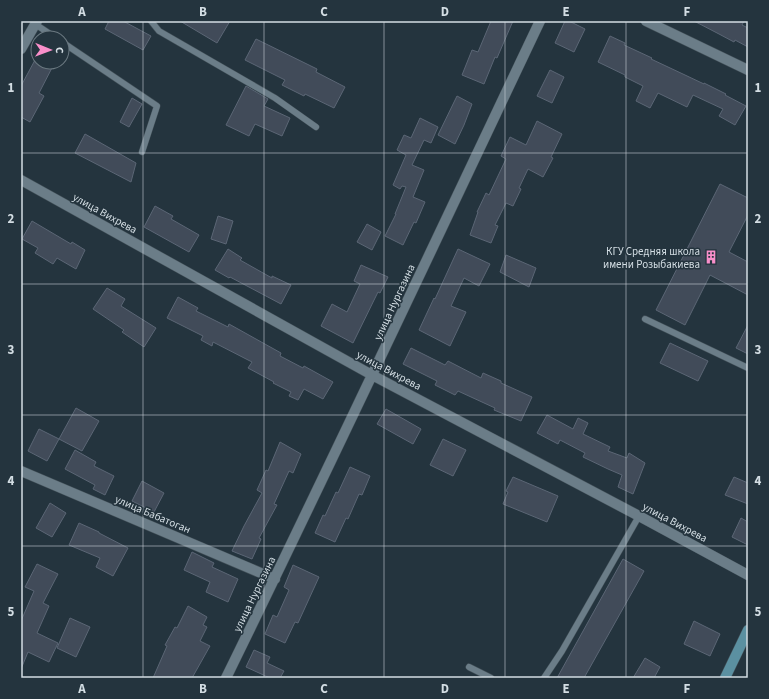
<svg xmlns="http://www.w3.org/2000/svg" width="769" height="699" font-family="'Source Sans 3',sans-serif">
<rect width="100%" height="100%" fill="#24343e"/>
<path fill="#414b59" stroke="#5b6675" d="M109 21H123L151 36 143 50 105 29Z
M180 21H230L217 43Z
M491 21H513L497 58 495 57 484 84 462 75 472 50 478 52Z
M565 21H569L585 29 574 52 555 43Z
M694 21H744L742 25 748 28V47L735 40 734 42 719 34Z
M610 36 625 43 624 45 652 58 651 59 685 75 704 84V83L726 94 725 95 746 106 735 125 719 116 723 109 693 95 687 107 658 93 650 108 636 101 643 86 625 77V75L598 62Z
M256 39 317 69 316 72 345 87 334 108 305 94 304 96 282 85 285 80 245 60Z
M35 60 38 62H55L39 93 44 96 30 122 21 117V86Z
M550 70 564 77 552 103 537 96Z
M246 86 268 99 264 106 290 118 282 136 255 124 249 136 226 125Z
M457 96 472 104 464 125 455 144 438 135Z
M132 98 142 104 129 127 120 122Z
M420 118 438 127 431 143 424 140 412 165 424 170 413 197 425 202 416 223 414 222 403 245 385 236 396 214H395L406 187 402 186 400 189 393 185 406 155 397 150 404 135 411 138Z
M537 121 562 134 551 157 553 158 543 177 528 169 519 188 521 189 513 206 506 203 495 225 498 226 491 243 470 235 478 212H477L486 193 489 195 506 159 501 156 510 137 526 145Z
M85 134 136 163 131 182 75 153Z
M720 184 748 198V215L729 252 748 262V295L710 275 685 325 656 310Z
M155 206 173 216 171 219 199 235 189 252 144 227Z
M218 216 233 221 226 244 211 239Z
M32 221 71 244 72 242 85 250 76 269 57 258 53 264 35 253 38 248 22 239Z
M367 224 381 232 372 250 357 242Z
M228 249 242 258 240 260 272 278V276L291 285 281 304 230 277 229 278 215 270Z
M458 249 490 264 479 286 464 278 451 306 466 312 450 346 419 330 434 298 435 299Z
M506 255 536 268 529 287 500 272Z
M361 265 388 277 380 293 378 292 353 343 321 326 332 304 347 312 360 284 354 281Z
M107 288 125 299 121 306 156 328 144 347 122 332 124 330 93 309Z
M178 297 198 308 196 311 228 327 229 324 281 353 280 356 303 368 304 366 333 382 323 399 304 389 298 400 289 396 291 392 273 383 274 382 248 368 252 362 213 342 212 346 201 340 203 336 167 318Z
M748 325V354L736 348Z
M670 343 708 361 698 381 660 363Z
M411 348 445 365 448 361 481 378 483 373 501 381V383L532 397 521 421 494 410 495 408 458 391 455 395 435 385 437 381 403 364Z
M76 408 99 421 82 451 59 439Z
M386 409 421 429 413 444 377 424Z
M547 415 573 429 578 418 588 423 583 434 610 447 608 451 627 458 629 453 645 463 633 494 618 487 622 475 608 469 583 457 585 453 560 440 558 444 537 433Z
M39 429 59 439 47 461 28 451Z
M443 439 466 450 453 476 430 465Z
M280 442 301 454 293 473 289 471 274 504 277 505 259 538 261 539 252 559 232 551 244 526 262 493 257 490 266 470 268 471Z
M75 450 96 462 94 466 114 476 105 495 93 489 95 485 65 469Z
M350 467 370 476 362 495 359 494 348 519 346 518 335 542 315 533 323 515 325 516 336 492 338 493Z
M513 477 558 496 547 522 503 504 508 492 506 491Z
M734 477 748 483V504L725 495Z
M142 481 164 493 154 512 132 501Z
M50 503 66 513 52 537 36 528Z
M741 518 748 522V545L732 537Z
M79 523 99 532V533L128 548 113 576 96 567 100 558 69 545Z
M192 552 214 563 212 567 238 579 228 602 206 592 210 582 184 570Z
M623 559 644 571 584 678H557Z
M37 564 58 574 43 603 49 606 37 633 58 643 49 662 28 652 21 669V621L34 591 25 587Z
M293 565 319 577 298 623 295 622 285 643 265 634 273 615 277 617 289 590 284 587Z
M188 606 207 617 203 625 207 627 200 641 210 646 192 678H153L167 646 165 645 175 627 177 628Z
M70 618 90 627 76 657 57 648Z
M694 621 720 634 710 656 684 644Z
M254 650 270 657 267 663 284 671 280 678H270L246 667Z
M645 658 660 667 654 678H633Z"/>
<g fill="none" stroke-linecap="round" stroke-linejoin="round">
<g stroke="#44525a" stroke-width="7">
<path id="service" d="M151 21 159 31 275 98 316 127
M35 24 56 38
M62 42 157 106 142 152
M645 319 748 368
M469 667 491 678
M544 678 562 651 639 516"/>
</g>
<g stroke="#44525a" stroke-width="11">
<path id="minor" d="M646 21 748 70
M21 49 37 21
M21 180 372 375 639 516 748 575
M21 471 275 579
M226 678C333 460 436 240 540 21"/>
</g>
<g stroke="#44525a" stroke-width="11">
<path id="secondary" d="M725 678 748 630"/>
</g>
<use href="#service" stroke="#6b7d88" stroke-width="6"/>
<use href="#minor" stroke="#6b7d88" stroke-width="10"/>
<use href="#secondary" stroke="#5b90a1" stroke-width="10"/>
</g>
<path fill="none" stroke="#d3dde3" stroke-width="1" stroke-opacity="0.55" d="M143 21V678M264 21V678M384 21V678M505 21V678M626 21V678M21 153H748M21 284H748M21 415H748M21 546H748"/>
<defs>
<g id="building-bare" transform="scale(1.08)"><path d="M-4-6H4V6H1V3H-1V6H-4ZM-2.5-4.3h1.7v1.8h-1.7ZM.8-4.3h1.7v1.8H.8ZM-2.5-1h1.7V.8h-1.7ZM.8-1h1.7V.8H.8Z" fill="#f98fca" stroke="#24343e" stroke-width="2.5" paint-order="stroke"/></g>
</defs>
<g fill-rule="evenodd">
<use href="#building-bare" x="711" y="257"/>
</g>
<g text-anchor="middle" stroke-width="3" stroke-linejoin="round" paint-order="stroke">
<g font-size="11" fill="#d3dde3" stroke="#24343e">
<text transform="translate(105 213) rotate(29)" y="4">улица Вихрева</text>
<text transform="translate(394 302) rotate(-65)" y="4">улица Нургазина</text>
<text transform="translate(389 370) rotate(28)" y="4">улица Вихрева</text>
<text transform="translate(153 514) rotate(23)" y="4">улица Бабатоган</text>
<text transform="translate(675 522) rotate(28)" y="4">улица Вихрева</text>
<text transform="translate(254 594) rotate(-64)" y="4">улица Нургазина</text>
</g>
<g font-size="11" fill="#d3dde3" stroke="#24343e" text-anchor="end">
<text x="700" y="255">КГУ Средняя школа<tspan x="700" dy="13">имени Розыбакиева</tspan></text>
</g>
</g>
<rect width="769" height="699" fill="none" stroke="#24343e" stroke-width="44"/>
<g transform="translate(50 50) rotate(91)"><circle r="19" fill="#24343e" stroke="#6a7880"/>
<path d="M0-3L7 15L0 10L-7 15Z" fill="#f98fca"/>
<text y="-6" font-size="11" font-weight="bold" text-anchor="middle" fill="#d3dde3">С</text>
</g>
<rect x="22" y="22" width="725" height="655" fill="none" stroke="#d3dde3" stroke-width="1.5"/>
<g font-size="13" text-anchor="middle" font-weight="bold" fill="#d3dde3">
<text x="82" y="16">A</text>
<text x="203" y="16">B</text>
<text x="324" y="16">C</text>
<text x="445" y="16">D</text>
<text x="566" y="16">E</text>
<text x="687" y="16">F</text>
<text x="11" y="92">1</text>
<text x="758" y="92">1</text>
<text x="11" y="223">2</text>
<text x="758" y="223">2</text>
<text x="11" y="354">3</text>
<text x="758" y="354">3</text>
<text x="11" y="485">4</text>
<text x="758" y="485">4</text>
<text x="11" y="616">5</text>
<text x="758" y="616">5</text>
<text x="82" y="693">A</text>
<text x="203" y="693">B</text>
<text x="324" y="693">C</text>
<text x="445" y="693">D</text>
<text x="566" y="693">E</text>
<text x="687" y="693">F</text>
</g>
</svg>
